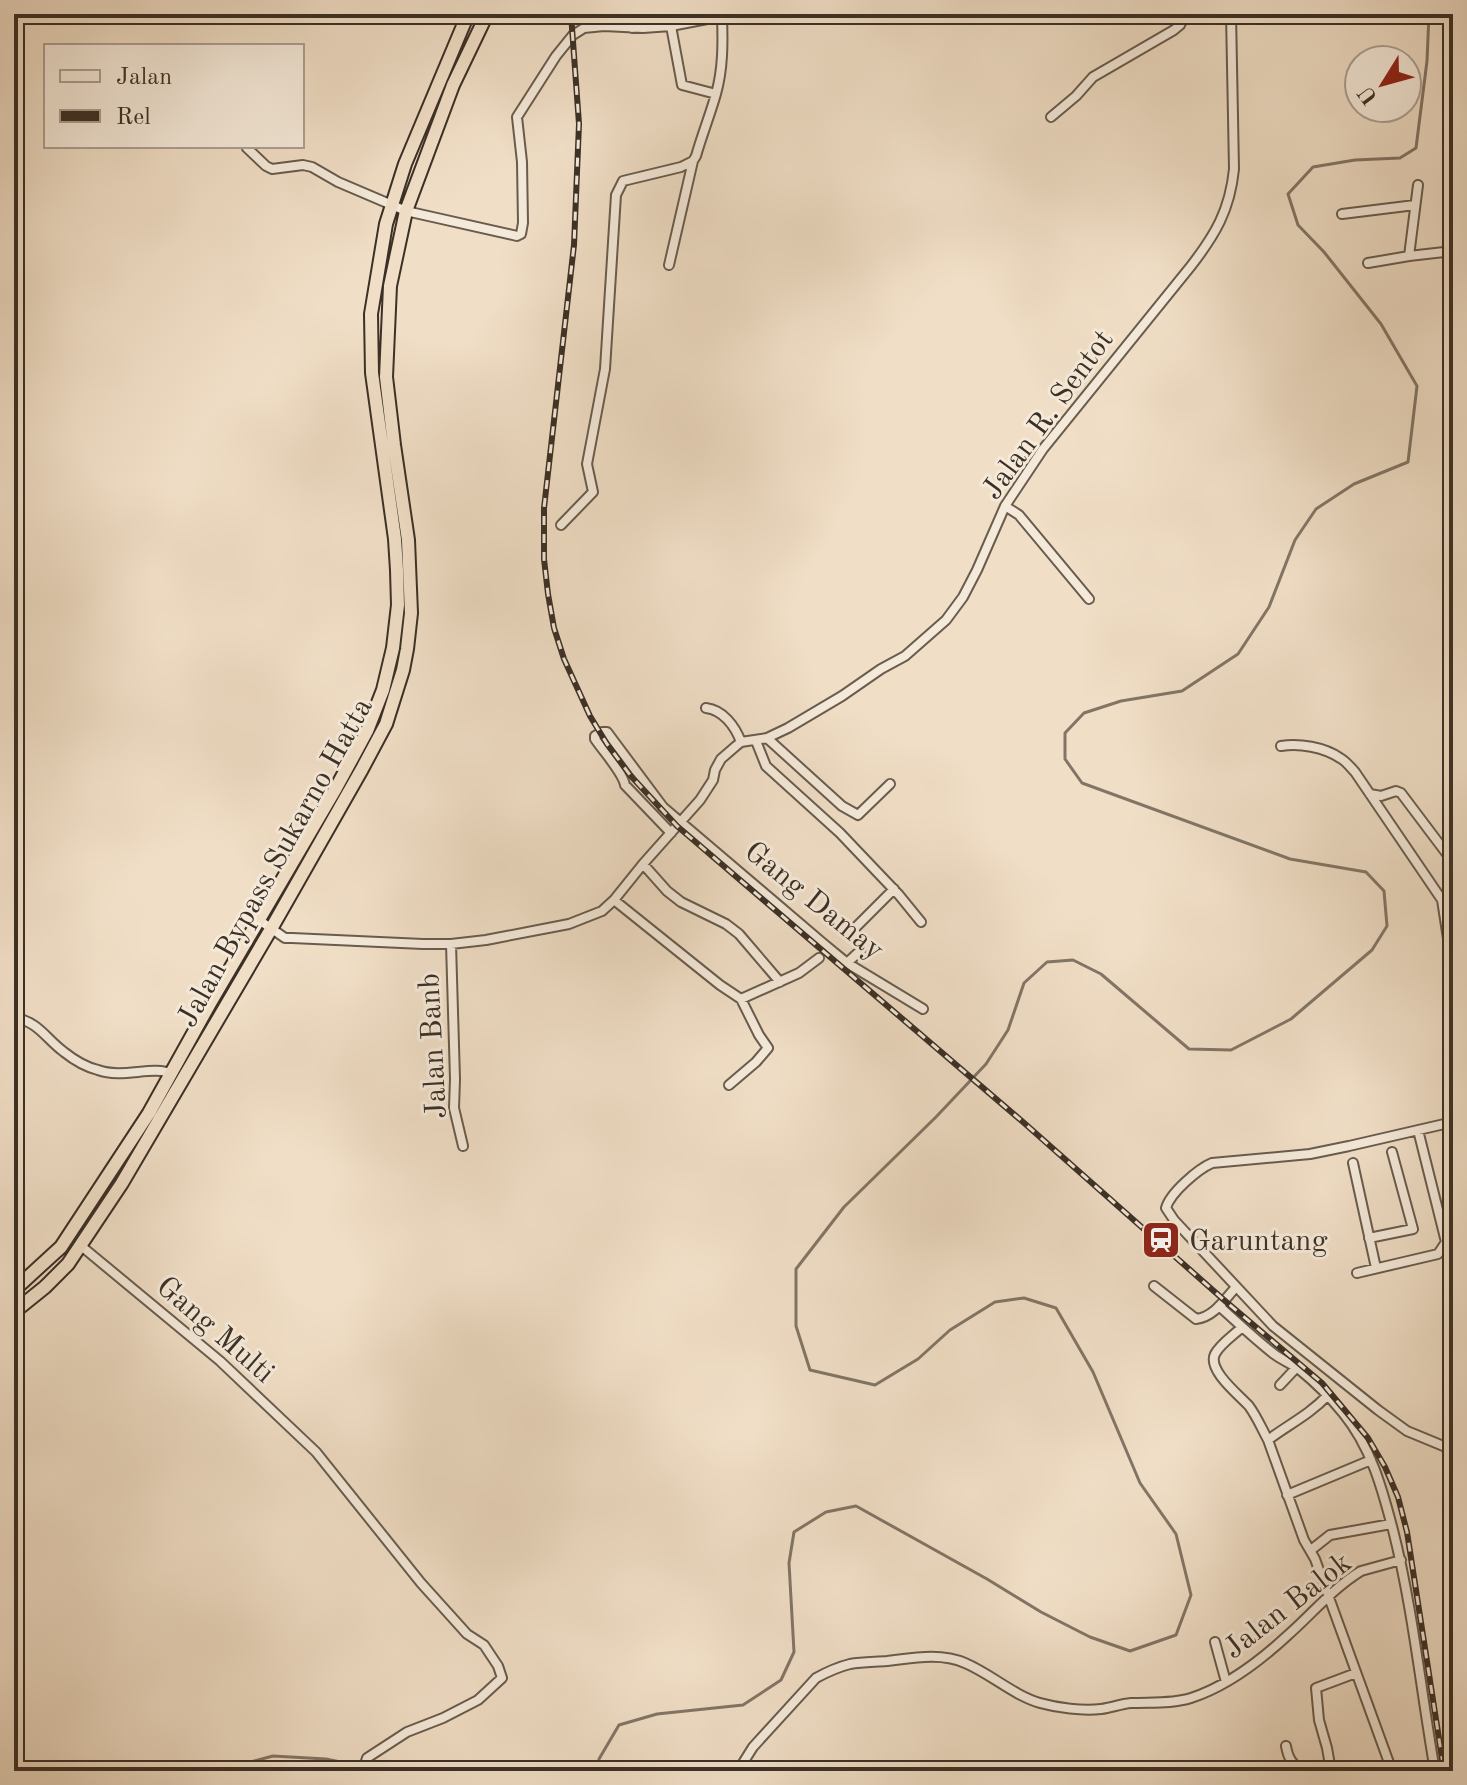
<svg xmlns="http://www.w3.org/2000/svg" width="1467" height="1785" font-family="'Old Standard TT',serif">
<rect width="100%" height="100%" fill="#f0dec6"/>
<filter id="stains"><feTurbulence type="fractalNoise" baseFrequency=".0025" numOctaves="4"/><feColorMatrix values="0 0 0 0 .2 0 0 0 0 .09 0 0 0 0 .02 0 0 0 .5 -.17"/></filter>
<radialGradient id="worn" r=".72"><stop offset=".6" stop-color="#630" stop-opacity="0"/><stop offset="1" stop-color="#630" stop-opacity=".3"/></radialGradient>
<g fill="none" stroke-linecap="round" stroke-linejoin="round">
<path stroke="#827566" stroke-width="3" d="M14 1766 28 1771
M216 1771 273 1756 326 1759 379 1770 426 1766 435 1771
M597 1771 599 1759 619 1725 657 1714 743 1705 781 1680 794 1652 789 1563 794 1532 826 1512 856 1506 987 1579 1041 1612 1090 1637 1130 1651 1176 1635 1191 1595 1176 1534 1140 1483 1093 1372 1056 1308 1024 1298 995 1302 950 1330 918 1359 875 1385 810 1370 796 1326V1269L844 1207 936 1117 986 1064 1008 1030 1024 983 1047 962 1073 960 1101 974 1189 1049 1231 1050 1291 1019 1372 950 1387 926 1384 891 1366 872 1290 859 1082 783 1065 759V733L1084 713 1121 701 1182 691 1238 654 1269 607 1295 540 1316 509 1354 484 1408 462 1417 386 1381 324 1324 252 1298 225 1288 194 1313 167 1355 160 1400 158 1416 148 1427 61 1429 14"/>
<g stroke="#685c4e" stroke-width="12">
<path id="minor" d="M671 26 682 85 716 94
M632 28 633 14
M1051 117 1076 96 1093 77 1174 30 1180 25 1185 14
M247 148 266 166 272 169 303 165 312 167 338 182 406 211 517 236 521 234 523 223 522 162 517 117 556 56 573 35 584 28 604 26 643 28 671 26 733 14
M1342 214 1415 205
M1409 256 1418 185
M1368 263 1409 256 1453 251
M669 265 693 161
M1005 506 1019 515 1089 599
M561 525 593 492 587 464 605 369 616 195 623 181 681 167 693 161 696 156C702 135 710 115 716 94 723 69 723 43 722 17
M706 708C723 710 735 726 741 742
M767 738 842 806 858 815 890 784
M756 741 766 766 840 833 899 895 921 922
M1281 746C1299 743 1324 747 1340 758 1346 761 1351 768 1355 772L1442 900 1453 971
M1370 794 1381 796 1396 791 1401 793 1453 862
M671 833 625 785C623 773 603 751 595 739V736L602 732H607L663 807 824 944 847 963 923 1009
M643 864 667 891 681 902 726 924 739 934 780 982
M614 900 720 985 741 999 799 973 819 958
M259 920 285 938H292L423 944H451L486 940 569 924 602 911 614 900 643 864 700 800 713 780 715 770 721 759 736 746 741 742 767 738 788 728 842 696 881 669 905 656 946 620 963 597 977 570 1005 506 1043 449 1191 266C1215 235 1230 210 1234 169L1231 14
M451 944 455 1079 454 1108 463 1146
M847 963 861 950 854 929 894 889
M14 1017C40 1023 45 1038 64 1052 74 1060 86 1067 98 1070 123 1079 153 1065 172 1074
M729 1085 756 1062 768 1048 759 1035 741 999
M1453 1122 1349 1146 1310 1154 1212 1163C1198 1169 1170 1193 1166 1208L1174 1220 1273 1326 1378 1410 1407 1431 1453 1450
M1353 1163 1376 1268
M1369 1238 1413 1229 1392 1152
M80 1245 220 1361 316 1452 421 1583 467 1634 484 1645 498 1666 502 1678 478 1700 443 1718 407 1732 367 1758 363 1771
M1357 1273 1438 1254 1446 1242 1418 1130
M1154 1286 1196 1319C1214 1317 1225 1299 1236 1287
M1219 1306C1237 1322 1255 1339 1274 1354 1282 1360 1292 1364 1300 1370 1316 1383 1330 1397 1343 1413 1371 1447 1382 1488 1393 1530 1413 1609 1421 1691 1435 1771
M1242 1327C1234 1335 1220 1344 1215 1354 1207 1370 1239 1395 1249 1406 1257 1417 1262 1429 1268 1440
M1280 1385 1296 1368
M1328 1395C1308 1416 1289 1424 1268 1440L1304 1540 1315 1559 1392 1771
M1287 1495 1371 1460
M1453 1532 1451 1537 1453 1549
M1311 1550 1330 1535 1391 1524
M1215 1642 1226 1682
M1286 1746C1288 1758 1292 1764 1302 1771
M738 1771 753 1747 816 1678C827 1672 838 1667 850 1664 862 1662 875 1662 887 1661 912 1658 941 1652 965 1663 991 1674 1013 1695 1040 1703 1058 1708 1082 1711 1101 1709 1111 1708 1120 1704 1131 1703 1151 1702 1172 1704 1191 1698 1228 1686 1260 1661 1288 1635 1312 1614 1333 1588 1361 1571L1401 1560
M1331 1771 1327 1748 1319 1720 1316 1688 1356 1673"/>
</g>
<g stroke="#3b3026" stroke-width="16">
<path id="highway" d="M14 1290 61 1247 149 1113 209 1005 336 788 367 731 383 690 393 648 398 605 397 570 395 539 372 373 371 314 386 224 405 164 468 14
M14 1312 45 1287 68 1264 122 1183 271 929 362 769 386 724 403 670 407 649 411 613 408 540 394 445 386 377 390 286 406 211 453 85 487 14"/>
</g>
<use href="#minor" stroke="#f5eada" stroke-width="8"/>
<use href="#highway" stroke="#f0dec6" stroke-width="12"/>
<g stroke="#3b3026" stroke-width="6">
<path id="rail" d="M571 14 579 124 574 245 544 508V559L548 594 554 628 564 659 590 716 607 744 630 775 677 826 1023 1122 1224 1300 1322 1383 1368 1438 1385 1467 1398 1497 1407 1532 1444 1771"/>
</g>
<use href="#rail" stroke="#f5eada" stroke-width="3" stroke-dasharray="9" stroke-linecap="butt"/>
</g>
<defs>
<g id="station-square" transform="scale(2)"><rect x="-9" y="-9" width="18" height="18" rx="4" fill="#8f2418" stroke="#f5eada"/><path d="M-3-6H3Q5-6 5-4V2Q5 4 3 4L4.5 6H3L1.5 4h-3L-3 6H-4.5L-3 4Q-5 4-5 2V-4Q-5-6-3-6ZM-3.5-4v3h7v-3ZM-3.5 1v1.5H-2V1ZM2 1v1.5H3.5V1Z" fill="#fff"/></g>
</defs>
<g fill-rule="evenodd">
<use href="#station-square" x="1161" y="1240"/>
</g>
<g text-anchor="middle" stroke-width="6" stroke-linejoin="round" paint-order="stroke">
<g font-size="30" fill="#3b3026" stroke="#f5eada">
<text transform="translate(1047 414) rotate(-54)" y="10">Jalan R. Sentot</text>
<text transform="translate(274 862) rotate(-61)" y="10">Jalan Bypass Sukarno Hatta</text>
<text transform="translate(815 900) rotate(39)" y="10">Gang Damay</text>
<text transform="translate(432 1046) rotate(-93)" y="10">Jalan Banb</text>
<text transform="translate(216 1329) rotate(41)" y="10">Gang Multi</text>
<text transform="translate(1287 1605) rotate(-38)" y="10">Jalan Balok</text>
</g>
<g font-size="30" fill="#3b3026" stroke="#f5eada" text-anchor="start">
<text x="1189" y="1250">Garuntang</text>
</g>
</g>
<rect width="1467" height="1785" fill="none" stroke="#f0dec6" stroke-width="48"/>
<rect x="16" y="16" width="1435" height="1753" fill="none" stroke="#3b3026" stroke-width="4"/>
<rect x="24" y="24" width="1419" height="1737" fill="none" stroke="#3b3026" stroke-width="2"/>
<rect x="44" y="44" width="260" height="104" fill="#f5eada" stroke="#aba092" stroke-width="2"/>
<rect x="60" y="70" width="40" height="12" fill="#f5eada" stroke="#aba092" stroke-width="2"/>
<text x="116" y="84" font-size="24" fill="#3b3026">Jalan</text>
<rect x="60" y="110" width="40" height="12" fill="#3b3026" stroke="#aba092" stroke-width="2"/>
<text x="116" y="124" font-size="24" fill="#3b3026">Rel</text>
<g transform="translate(1383 84) rotate(233)"><circle r="38" fill="#f5eada" stroke="#aba092" stroke-width="2"/>
<path d="M0-6L14 30L0 20L-14 30Z" fill="#8f2418"/>
<text y="-12" font-size="22" font-weight="bold" text-anchor="middle" fill="#3b3026">U</text>
</g>
<rect width="100%" height="100%" filter="url(#stains)"/>
<rect width="100%" height="100%" fill="url(#worn)"/>
</svg>
